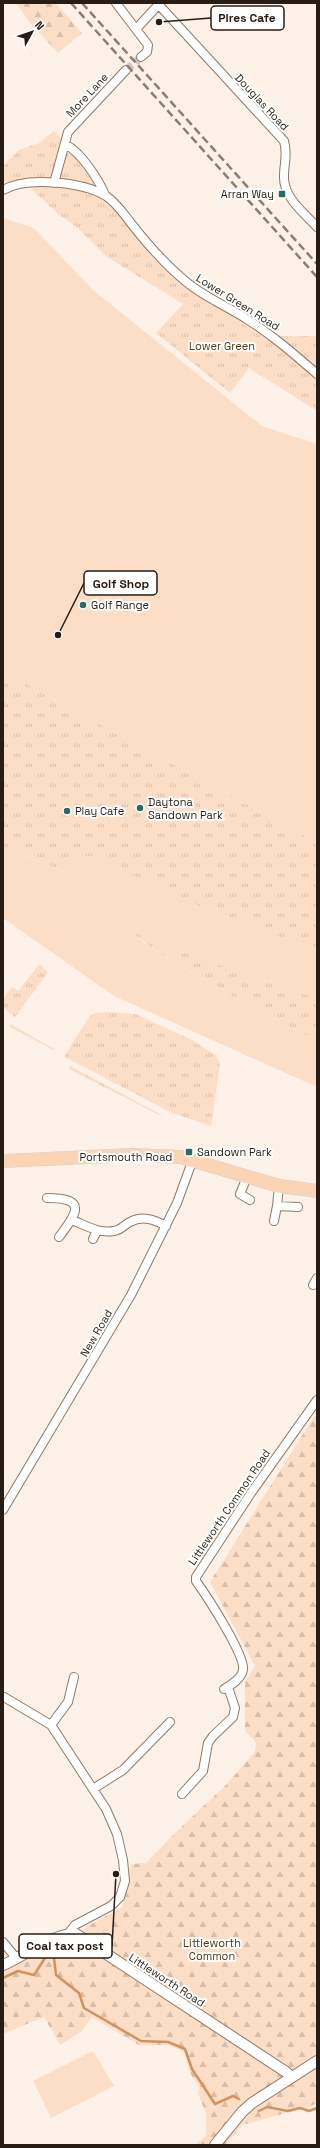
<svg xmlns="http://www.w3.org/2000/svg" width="320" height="2148" font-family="'Space Grotesk',sans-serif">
<defs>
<pattern id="grass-tufts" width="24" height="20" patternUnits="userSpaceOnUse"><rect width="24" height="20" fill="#fcdec6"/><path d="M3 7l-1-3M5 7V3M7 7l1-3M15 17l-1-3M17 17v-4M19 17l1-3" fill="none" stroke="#d8bea9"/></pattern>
<pattern id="forest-firs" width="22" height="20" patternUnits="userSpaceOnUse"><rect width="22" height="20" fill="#fcdec6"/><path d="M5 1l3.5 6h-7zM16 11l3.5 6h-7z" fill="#d8bea9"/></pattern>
</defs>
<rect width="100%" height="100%" fill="#fef2e8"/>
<path fill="url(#grass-tufts)" d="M54 131 62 139 61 149 76 157 95 184 102 200 118 214 153 258 181 284 273 343 281 336H317V411L249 368 230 393 156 333 183 304 107 257 78 228 58 214 21 179 4 182 3 166 19 150 39 143Z
M3 671 317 843V950L210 911 159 888 69 873 3 848Z
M131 931 230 969 317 998V1040C273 1019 230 996 189 971 168 958 149 948 131 931Z
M39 964 48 972 15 1017 3 1008V999L12 987 18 991Z
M108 1012 135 1014 190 1039 216 1055 220 1064 211 1126 170 1112 65 1057V1055L89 1017 95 1013Z
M10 1025V1024L56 1050H53L10 1027Z
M70 1066 162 1115 157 1114 69 1069Z"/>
<path fill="url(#forest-firs)" d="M16 3H56L82 33 58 53 30 23Z
M317 1412V2103L311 2106 242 2125 226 2145H194L206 2136V2113L197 2091 200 2089 190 2073 184 2052 169 2045H139L92 2017 81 2032 60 2045 44 2017 3 2034V1970C14 1966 84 1933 86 1927L122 1907 131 1864 146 1863 176 1832 226 1785 255 1752 256 1742 245 1731V1682L255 1666 210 1582Z"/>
<path fill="#fcdec6" d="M3 218 34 228 93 290 262 426 317 444V843L3 671Z
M3 848 68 873 75 856H92L210 911 317 950V998L230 969 132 932C148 948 168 958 187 970 230 996 273 1019 317 1040V1087L114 996 3 918Z
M93 2051 114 2086 51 2118 33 2081Z"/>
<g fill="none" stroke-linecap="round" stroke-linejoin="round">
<path stroke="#d2935e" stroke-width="2.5" d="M3 1978 18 1971 34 1975 45 1958 51 1955 54 1958 56 1975 79 1993 84 2008 141 2041 168 2042 185 2049 192 2069 215 2104 233 2096 239 2099
M259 2111 267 2107 288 2111 300 2108 309 2111 317 2108"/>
<path stroke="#d3c7be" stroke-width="8" stroke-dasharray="8 4" stroke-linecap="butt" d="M126 70 141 57"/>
<g stroke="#947862" stroke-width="10">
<path id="minor" d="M116 3 148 45 147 52 141 57
M159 5 284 141C288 154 284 163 284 176 283 197 304 213 317 227
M137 28 160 3
M66 145C80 151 99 180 105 195
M54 183 68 132 126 70
M3 190C27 176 83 182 106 196 118 204 125 216 134 227 149 246 165 264 184 280 202 296 225 305 245 318 271 334 294 354 317 374
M247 1177 240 1194 250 1200
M279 1186 277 1206 298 1207
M47 1198C88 1198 77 1213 59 1237
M72 1220C85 1225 99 1234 114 1231 121 1230 124 1225 130 1222 143 1215 155 1220 166 1226
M274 1221 277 1206
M93 1239 97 1231
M313 1285 317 1278
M3 1510 131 1295 177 1203 193 1159
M224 1689C230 1686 242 1678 243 1670 246 1656 206 1595 196 1581V1577L251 1493 317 1400
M4 1697 51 1725 106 1809 117 1834 123 1860 125 1881 120 1897 111 1906 75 1925 68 1934
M51 1725 68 1702 74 1677
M93 1789 123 1770 170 1722
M182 1794 203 1771 208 1743 213 1736 233 1717 235 1708 228 1687
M3 1942 17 1959"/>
</g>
<g stroke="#947862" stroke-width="12">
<path id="tertiary" d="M3 1965C23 1957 55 1932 76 1934L286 2072 291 2077
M215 2145 242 2112 252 2103 317 2061"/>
</g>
<g stroke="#d4d2d0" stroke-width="14">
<path id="primary" d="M3 1161 132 1155 181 1157 279 1186 317 1191"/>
</g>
<use href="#minor" stroke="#fff" stroke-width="8"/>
<use href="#tertiary" stroke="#fff" stroke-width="10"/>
<use href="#primary" stroke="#fad4b5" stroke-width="13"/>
<path stroke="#8a7e75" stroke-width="2.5" stroke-dasharray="8 4" stroke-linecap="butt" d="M71 3 317 277
M82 3 317 264"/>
</g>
<g fill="#236e69" stroke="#fff" stroke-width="1.5">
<rect x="278" y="190" width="8" height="8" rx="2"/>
<circle cx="83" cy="605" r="4"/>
<circle cx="140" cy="808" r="4"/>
<circle cx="67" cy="811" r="4"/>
<rect x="185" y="1148" width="8" height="8" rx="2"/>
</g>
<g text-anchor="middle" stroke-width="4" stroke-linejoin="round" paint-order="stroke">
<g font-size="11" fill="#281d14" stroke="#fff">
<text transform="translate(87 95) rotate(-47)" y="4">More Lane</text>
<text transform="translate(262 102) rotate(47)" y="4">Douglas Road</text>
<text transform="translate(238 302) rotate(32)" y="4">Lower Green Road</text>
<text x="126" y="1161">Portsmouth Road</text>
<text transform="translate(96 1333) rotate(-60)" y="4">New Road</text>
<text transform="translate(229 1507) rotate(-56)" y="4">Littleworth Common Road</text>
<text transform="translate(167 1980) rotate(33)" y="4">Littleworth Road</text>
</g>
<g font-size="11" fill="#281d14" stroke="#fff" text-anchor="start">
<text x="274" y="198" text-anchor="end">Arran Way</text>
<text x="91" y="609">Golf Range</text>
<text x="148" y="806">Daytona<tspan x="148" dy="13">Sandown Park</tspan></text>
<text x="75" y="815">Play Cafe</text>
<text x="197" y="1156">Sandown Park</text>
</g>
<g font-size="11" fill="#5c3307" stroke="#fff">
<text x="222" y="350">Lower Green</text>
<text x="212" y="1947">Littleworth<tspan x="212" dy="13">Common</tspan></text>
</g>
</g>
<path fill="none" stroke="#281d14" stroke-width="1.5" d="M159 22L211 18M58 635L84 583M116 1874L112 1946"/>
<g fill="#281d14" stroke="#fff" stroke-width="1.5">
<circle cx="159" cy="22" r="4"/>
<circle cx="58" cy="635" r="4"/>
<circle cx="116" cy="1874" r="4"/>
</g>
<g fill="#fff" stroke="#281d14" stroke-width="1.5">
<rect x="211" y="6" width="73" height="24" rx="4"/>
<rect x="84" y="571" width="73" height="24" rx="4"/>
<rect x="19" y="1934" width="93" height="24" rx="4"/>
</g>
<g font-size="12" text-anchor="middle" font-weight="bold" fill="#281d14">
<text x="247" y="22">Pires Cafe</text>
<text x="121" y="588">Golf Shop</text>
<text x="65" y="1950">Coal tax post</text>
</g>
<rect width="320" height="2148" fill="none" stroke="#281d14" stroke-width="8"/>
<g transform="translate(32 32) rotate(50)" stroke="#ffffff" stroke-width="3" paint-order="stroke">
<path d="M0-3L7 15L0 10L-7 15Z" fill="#281d14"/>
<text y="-6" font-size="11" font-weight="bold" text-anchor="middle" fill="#281d14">N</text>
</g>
</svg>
